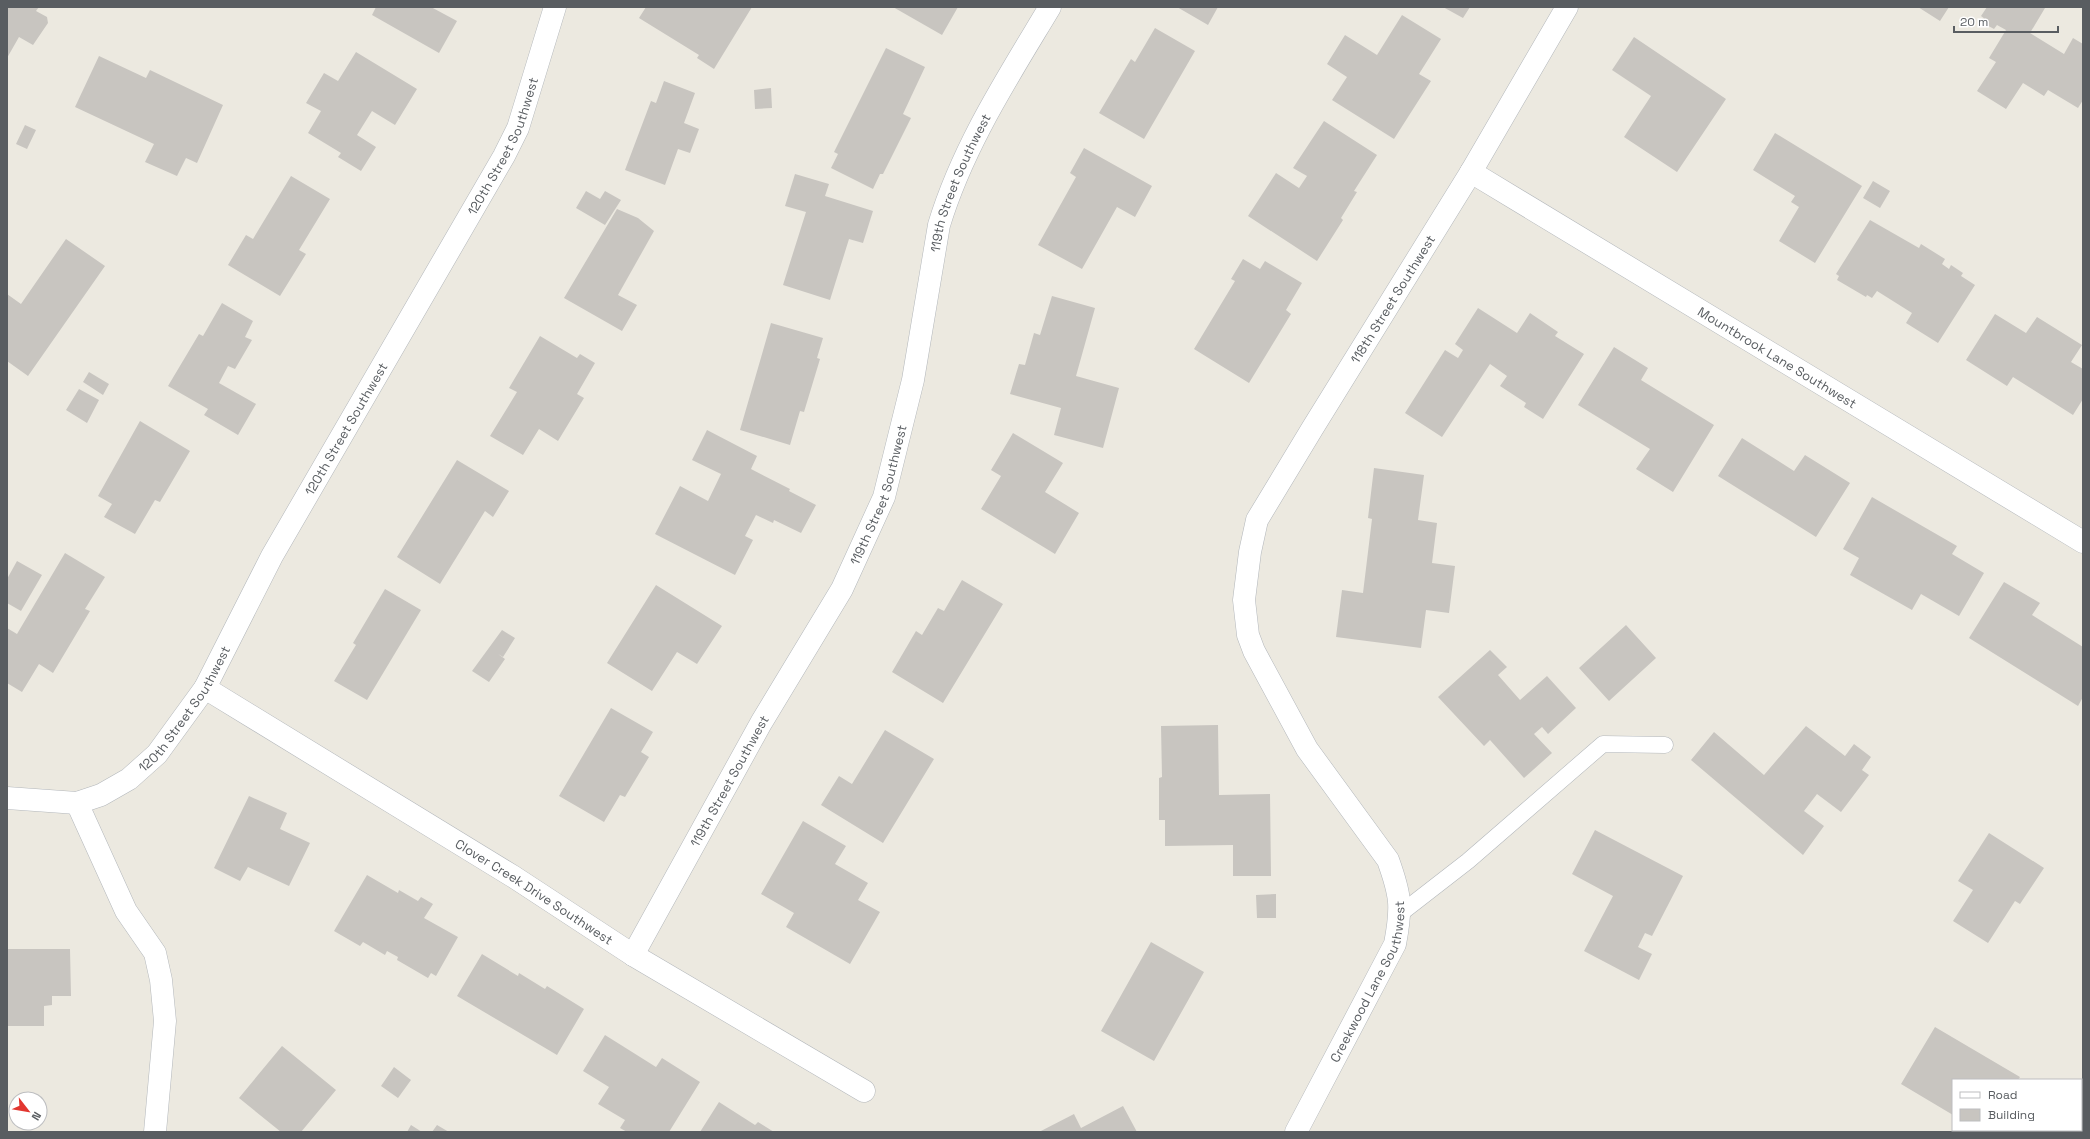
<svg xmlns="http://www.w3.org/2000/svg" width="2090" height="1139" font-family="'Space Grotesk',sans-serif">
<rect width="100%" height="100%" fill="#ece9e0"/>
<path fill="#c8c5c0" d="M7 7H39L36 11 47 17 48 23 33 45 19 37 7 58Z
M376 7H431L457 21 439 53 372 15Z
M646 7H752L714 69 697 58 699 55 639 18Z
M893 7H958L942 35Z
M1177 7H1218L1208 25Z
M1443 7H1470L1463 18Z
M1918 7H1949L1940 21Z
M1987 7H2044L2045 8 2030 33 2064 54 2073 38 2083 44V100L2078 108 2048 90 2044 96 2023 83 2006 109 1977 91 1996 62 1989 58 2006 30 1997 25 1994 29 1983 23 1985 19 1981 16Z
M1402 15 1441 39 1419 74 1431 81 1394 139 1332 100 1347 77 1327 64 1345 35 1377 55Z
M1155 28 1195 51 1144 139 1099 113 1131 59 1135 62Z
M1634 37 1726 99 1677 172 1624 137 1651 96 1612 70Z
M886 48 925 67 903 114 911 118 883 174H880L873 189 831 168 838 154 834 152Z
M356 52 417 89 395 125 372 111 357 135 376 147 361 171 338 157 341 153 308 133 321 111 306 103 324 73 338 81Z
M99 56 146 78 150 70 223 105 197 163 186 158 177 176 145 162 154 144 75 107Z
M664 81 695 93 684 123 699 129 690 153 678 149 665 185 625 170 651 101 656 103Z
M771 88 772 108 755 109 754 90Z
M1324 121 1377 155 1354 191 1357 192 1341 218 1343 220 1317 261 1248 216 1276 173 1299 188 1307 176 1293 168Z
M25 125 36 130 27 149 16 144Z
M1775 133 1862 186 1815 263 1779 241 1799 207 1791 202 1795 196 1753 170Z
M1084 148 1152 186 1135 217 1117 207 1082 269 1038 245 1076 177 1070 173Z
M795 174 829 184 825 196 873 211 863 243 849 239 830 300 783 285 806 212 785 206Z
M291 176 330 199 299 250 306 254 280 296 228 265 246 235 253 239Z
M1873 181 1890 191 1880 208 1863 198Z
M586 191 600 199 605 191 621 200 605 225 576 208Z
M617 209 638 218 654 231 618 295 637 305 622 331 564 298Z
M1870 220 1919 248 1921 244 1945 259 1942 264 1949 269 1951 265 1963 273 1961 276 1975 285 1938 343 1906 323 1912 313 1877 291 1872 298 1867 295 1866 297 1837 280 1839 276 1836 274Z
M66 239 105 266 28 376 7 361V294L21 304Z
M1243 259 1260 269 1265 261 1302 283 1286 310 1291 314 1249 383 1194 349 1235 281 1231 279Z
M1052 296 1095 308 1076 376 1119 388 1103 448 1054 435 1061 408 1010 394 1019 364 1025 365 1034 333 1040 335Z
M222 303 253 321 245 337 252 340 235 369 228 366 219 383 256 404 238 435 204 415 208 409 168 386 199 334 203 336Z
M1478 308 1517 333 1530 313 1558 332 1555 336 1584 354 1543 419 1524 407 1526 403 1500 386 1507 376 1490 364 1442 437 1405 413 1445 350 1458 358 1463 350 1455 344Z
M1995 314 2026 333 2037 317 2082 345 2071 362 2083 369V399L2073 415 2013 377 2007 386 1966 360Z
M771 323 823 338 817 358 820 359 804 412 800 411 790 445 740 430Z
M540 336 577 358 580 354 595 363 577 394 584 398 558 441 539 429 523 455 490 436 517 392 509 388Z
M1614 347 1648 368 1641 380 1714 425 1673 492 1636 469 1650 449 1578 405Z
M89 372 109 384 103 395 83 382Z
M79 389 99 400 87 423 66 410Z
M140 421 190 451 160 502 155 500 135 534 104 517 112 504 98 496Z
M707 430 757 456 751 469 790 489 789 491 816 505 801 533 774 520 773 523 756 515 745 536 753 540 735 575 655 534 680 486 708 501 721 474 692 460Z
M1013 433 1063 463 1045 492 1079 513 1055 554 981 509 1001 476 991 470Z
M1742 438 1794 471 1805 455 1850 483 1816 537 1718 476Z
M457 460 509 491 493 517 485 511 440 584 397 557Z
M1374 468 1424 475 1418 520 1437 523 1432 563 1455 566 1449 613 1426 610 1421 648 1336 637 1342 590 1363 593 1372 519 1368 518Z
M1872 497 1957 546 1952 554 1984 573 1959 616 1921 594 1912 610 1850 575 1859 558 1843 549Z
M65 553 105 577 85 609 90 611 53 673 39 664 22 692 7 683V628L17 634Z
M17 561 42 575 21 611 7 603V579Z
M962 580 1003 604 943 703 892 672 916 631 922 635 938 608 944 611Z
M2004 582 2040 603 2032 615 2083 647V697L2078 706 1969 638Z
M656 585 722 626 697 664 677 652 652 691 607 663Z
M385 589 421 610 367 700 334 681 356 645 353 643Z
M1626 625 1656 658 1609 701 1579 668Z
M502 630 515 638 503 657 498 654 505 659 489 682 472 671Z
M1490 650 1507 667 1498 675 1520 700 1547 676 1576 708 1548 734 1542 727 1534 734 1552 753 1524 778 1490 740 1484 746 1438 697Z
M611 708 653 732 641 752 649 757 625 797 620 795 604 822 559 796Z
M1218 725 1219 795 1270 794 1271 876H1233V845L1165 846V820H1159V778L1162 777 1161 726Z
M1806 726 1845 756 1854 744 1871 757 1862 770 1869 775 1841 812 1817 794 1804 811 1824 826 1803 855 1691 760 1714 732 1764 775Z
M885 730 934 759 883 843 821 805 839 776 852 784Z
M249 796 287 813 280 829 310 843 289 886 248 867 240 881 214 868Z
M803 821 846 846 835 864 868 883 858 900 880 912 850 964 786 927 794 913 761 894Z
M1595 830 1683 876 1652 936 1645 933 1638 947 1652 954 1639 980 1584 951 1613 896 1572 874Z
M1989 833 2044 868 2020 904 2015 901 1988 943 1953 921 1973 890 1958 881Z
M367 875 398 893 399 890 418 901 421 897 433 904 424 918 458 937 436 976 431 973 428 978 397 960 398 957 387 951 385 955 363 942 360 946 334 931Z
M1276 894V918H1257L1256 895Z
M1151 942 1204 972 1154 1061 1101 1031Z
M7 949H70L71 996H52V1005L44 1006V1026H7Z
M482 954 518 976 519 973 545 989 547 986 584 1009 557 1055 457 996Z
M1935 1027 2020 1077 2018 1080H1953V1115L1901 1084Z
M605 1035 656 1067 662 1058 700 1082 669 1132H627L620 1128 625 1120 598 1104 609 1087 583 1071Z
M282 1046 336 1090 301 1132H281L239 1098Z
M394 1067 411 1080 398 1098 381 1086Z
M719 1102 755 1125 758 1122 774 1132H700Z
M1123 1106 1137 1132H1039L1074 1114 1081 1128Z
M411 1125 422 1132H407Z
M437 1125 449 1132H432Z
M1979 1130H1999L1998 1132H1982Z"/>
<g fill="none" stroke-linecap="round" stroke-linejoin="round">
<g stroke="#b3b7bb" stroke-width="17">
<path id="lane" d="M1401 913 1468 861 1603 744 1665 745"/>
</g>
<g stroke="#b3b7bb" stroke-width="23">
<g id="street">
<path id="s1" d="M1471 172 2083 542"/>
<path id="s2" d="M205 688 514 877 633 955 864 1091"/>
<path id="s3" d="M7 798 77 803 101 795 129 779 157 754 205 688 272 556 504 156 518 128 555 7"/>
<path d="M77 803 126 911 155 953 161 980 165 1021 155 1132"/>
<path id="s4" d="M633 955 761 723 842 589 884 497 913 380 939 225C963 146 1008 77 1050 7"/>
<path id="s5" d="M1296 1132 1395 944C1402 907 1401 896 1388 860L1307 749 1254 651 1248 635 1244 600 1250 552 1257 520 1312 429 1471 172 1567 7"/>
</g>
</g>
<use href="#lane" stroke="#fff" stroke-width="16"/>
<use href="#street" stroke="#fff" stroke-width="22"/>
</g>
<g text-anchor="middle" stroke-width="3.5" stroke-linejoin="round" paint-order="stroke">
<g font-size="13" fill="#595d61" stroke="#fff">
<text dy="5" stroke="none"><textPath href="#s3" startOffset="866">120th Street Southwest</textPath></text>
<text dy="5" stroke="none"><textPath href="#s4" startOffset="847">119th Street Southwest</textPath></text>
<text dy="5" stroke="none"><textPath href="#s5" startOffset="940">118th Street Southwest</textPath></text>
<text dy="5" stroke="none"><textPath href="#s1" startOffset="358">Mountbrook Lane Southwest</textPath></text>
<text dy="5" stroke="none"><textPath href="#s3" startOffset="542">120th Street Southwest</textPath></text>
<text dy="5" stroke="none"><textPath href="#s4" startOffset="523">119th Street Southwest</textPath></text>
<text dy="5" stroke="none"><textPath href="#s3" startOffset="218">120th Street Southwest</textPath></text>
<text dy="5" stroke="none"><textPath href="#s4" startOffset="199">119th Street Southwest</textPath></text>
<text dy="5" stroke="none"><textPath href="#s2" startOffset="387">Clover Creek Drive Southwest</textPath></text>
<text dy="5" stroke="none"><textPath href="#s5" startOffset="168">Creekwood Lane Southwest</textPath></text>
</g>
</g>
<rect width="2090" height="1139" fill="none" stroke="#595d61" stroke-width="16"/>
<rect x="1952" y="1079" width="130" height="52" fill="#ffffff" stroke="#bdbec0"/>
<rect x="1960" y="1092" width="20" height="6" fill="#ffffff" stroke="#bdbec0"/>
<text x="1988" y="1099" font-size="12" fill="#595d61">Road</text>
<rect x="1960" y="1109" width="20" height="12" fill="#c8c5c0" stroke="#bdbec0"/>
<text x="1988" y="1119" font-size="12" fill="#595d61">Building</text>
<g transform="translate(28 1111) rotate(121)"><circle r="19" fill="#ffffff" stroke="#bdbec0"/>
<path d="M0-3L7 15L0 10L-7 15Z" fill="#e23630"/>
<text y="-6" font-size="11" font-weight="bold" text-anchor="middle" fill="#595d61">N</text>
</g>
<path d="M1954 26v6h104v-6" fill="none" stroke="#595d61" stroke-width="2"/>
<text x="1960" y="26" font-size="12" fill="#595d61" stroke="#ffffff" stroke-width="3" paint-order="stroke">20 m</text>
</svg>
